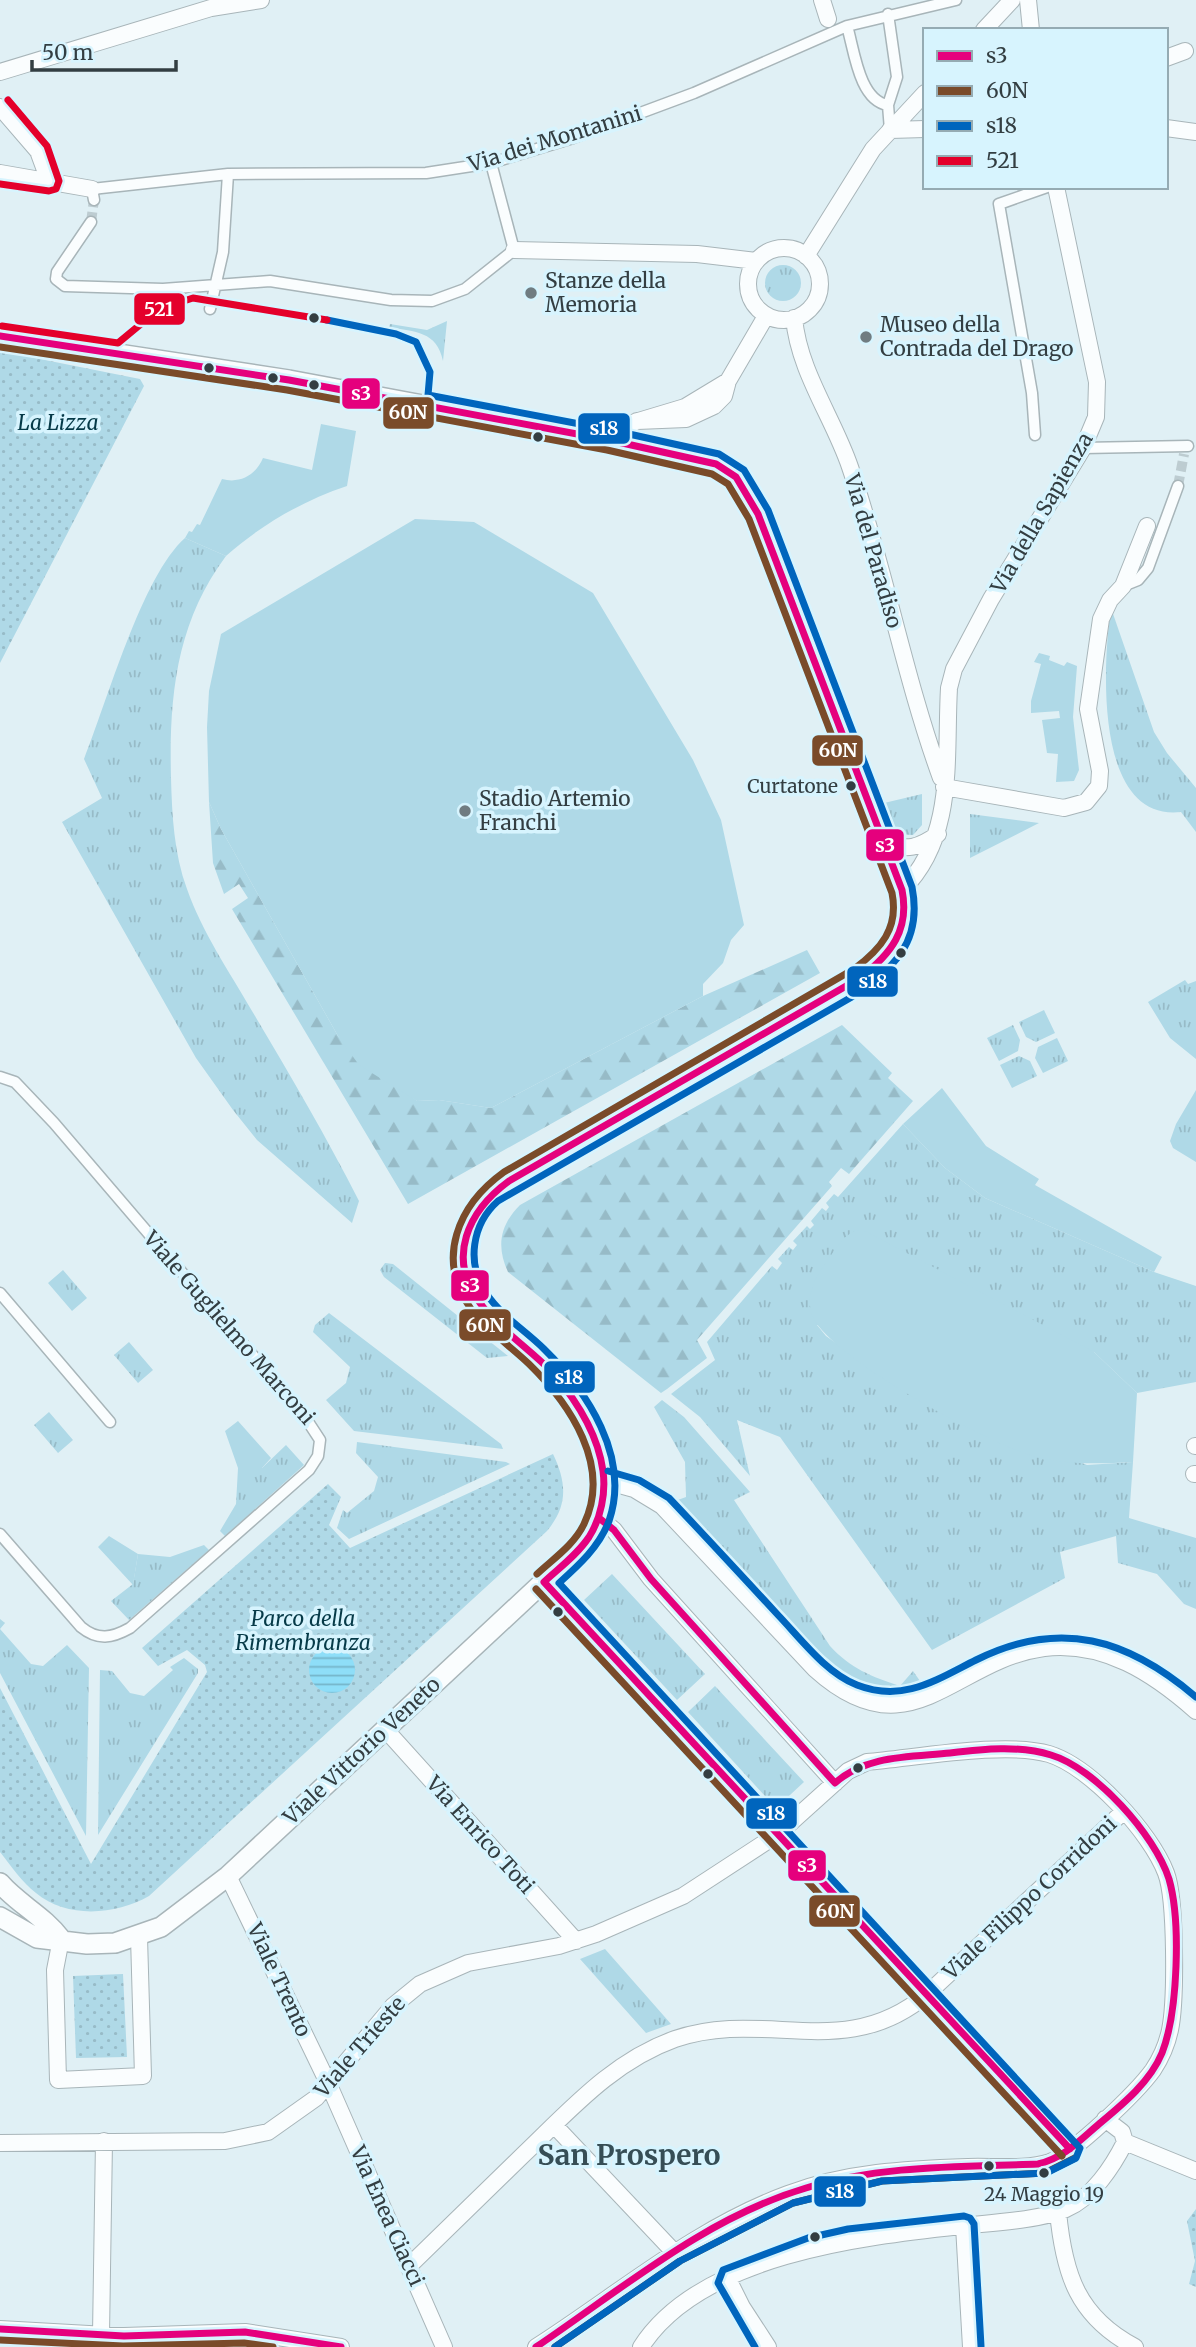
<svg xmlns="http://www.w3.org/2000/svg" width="1196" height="2347" font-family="Merriweather,serif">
<defs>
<pattern id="grass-tufts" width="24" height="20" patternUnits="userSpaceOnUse" patternTransform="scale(1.75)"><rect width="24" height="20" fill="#afd9e7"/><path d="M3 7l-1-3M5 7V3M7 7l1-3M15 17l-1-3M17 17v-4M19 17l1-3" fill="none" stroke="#97bbc7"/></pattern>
<pattern id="forest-firs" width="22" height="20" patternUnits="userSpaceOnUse" patternTransform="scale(1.75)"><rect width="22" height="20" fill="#afd9e7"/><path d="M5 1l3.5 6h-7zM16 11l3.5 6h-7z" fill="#97bbc7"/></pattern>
<pattern id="park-dots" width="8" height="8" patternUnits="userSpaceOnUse" patternTransform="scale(1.75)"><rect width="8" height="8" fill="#afd9e7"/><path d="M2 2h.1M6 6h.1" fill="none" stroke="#97bbc7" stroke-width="1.8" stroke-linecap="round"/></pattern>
<pattern id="water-rules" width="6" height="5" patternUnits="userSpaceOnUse" patternTransform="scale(1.75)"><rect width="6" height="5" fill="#8edef8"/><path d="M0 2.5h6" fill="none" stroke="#75b5ca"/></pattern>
</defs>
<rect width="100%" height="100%" fill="#e0f0f5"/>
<path fill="url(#grass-tufts)" d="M765 283a18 18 0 1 1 36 0a18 18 0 1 1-36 0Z
M447 321 443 361C437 331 415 332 389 327L390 324 427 330Z
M185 538 226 556C176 623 169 697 171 778 172 815 174 854 187 889 202 932 229 971 252 1011 289 1073 326 1136 359 1201L352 1223 257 1140 233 1110 196 1058 62 822 102 798 84 759C107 702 142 576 185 538Z
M1111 608 1154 732 1167 753 1196 788V832L1181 812C1093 822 1103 661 1111 608Z
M922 794V825L913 835C892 836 890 819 884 803Z
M970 814 1039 823 970 858Z
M1185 980 1188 984 1196 981V1059L1170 1038 1148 1002Z
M1044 1010 1055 1033 1036 1042 1026 1037 1019 1022Z
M1013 1025 1020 1040 1018 1051 999 1061 987 1038Z
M1057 1038 1068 1061 1043 1073 1035 1058 1038 1047Z
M1019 1056 1030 1061 1037 1076 1012 1088 1000 1065Z
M1196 1090V1162L1173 1148 1170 1141 1176 1124Z
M903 1124 945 1168 985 1198 1154 1272 1196 1286V1382L1137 1393 1094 1352 817 1325 826 1336 895 1385 1087 1465 1133 1462 1129 1518 1196 1538V1609L1184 1604 1157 1574 1118 1563 1116 1536 1060 1552 1065 1578 932 1650 780 1437 737 1420 750 1476 700 1417 671 1394 715 1360 707 1342 772 1266 777 1270 782 1263 778 1259 789 1247 793 1250 797 1245 793 1241 807 1226 810 1229 814 1225 811 1221 822 1208 826 1211 829 1207 826 1203 834 1194 838 1197Z
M385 1263 393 1264 508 1356 487 1358 384 1277 380 1270Z
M63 1270 87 1298 72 1311 48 1283Z
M329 1313 501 1444 503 1449 354 1431 326 1400 346 1383 350 1367 313 1332 315 1325Z
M129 1342 153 1370 138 1383 114 1355Z
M662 1400 684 1417 750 1492 734 1500 830 1646C850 1668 872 1677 900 1686L913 1671 920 1681 919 1688 904 1693 878 1691 836 1672 675 1501 686 1497 685 1462 654 1407Z
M49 1412 73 1440 58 1453 34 1425Z
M357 1442 506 1462 510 1464 349 1539 337 1528 343 1510 347 1513 374 1491 378 1477 356 1453Z
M286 1445 304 1465 225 1536 220 1531 236 1504 238 1468H262Z
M204 1545 209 1550 129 1620 111 1601 133 1584 138 1554 170 1557Z
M612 1574 705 1674 677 1700 584 1600Z
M0 1619 5 1623 0 1629 31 1664 43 1666 67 1645 89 1668 86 1836 0 1673Z
M184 1658 198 1669V1673L98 1835 100 1670 112 1671 130 1693 144 1696 173 1670 170 1667Z
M715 1686 804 1782 776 1808 688 1712Z
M605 1949 671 2024 646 2033 580 1959Z"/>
<path fill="url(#forest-firs)" d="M209 802 221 829 338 1036 417 1101 439 1100 491 1108 703 996 807 950 820 973 408 1204 232 909 248 898 239 884 224 894 213 863Z
M842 1025 892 1073 888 1078 913 1101 849 1174 841 1168 829 1182 832 1186 697 1340 707 1358 667 1389 661 1393 508 1272C496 1246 500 1225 520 1205Z"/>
<path fill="url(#park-dots)" d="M0 351 140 379 144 386 0 663Z
M553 1454C567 1483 568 1506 547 1531L149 1896C116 1915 67 1919 36 1893 22 1882 11 1866 0 1852V1688L91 1864 207 1672 205 1665 187 1650 158 1666 142 1648 328 1484 341 1497 329 1525 350 1548Z
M123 1974 127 2057 76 2058 73 1976Z
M1196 2209V2287L1189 2284 1195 2261 1187 2221Z"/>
<path fill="#afd9e7" d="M321 424 356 431 347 486C302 501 261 525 226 556L185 538 189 531 192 532 197 524 200 525 222 479C240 484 256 475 263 458L312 470Z
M415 519 474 522 593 593 693 760 721 820 744 925 731 940 723 963 703 984V996L491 1108 439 1100 417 1101 359 1065 338 1036 221 829 209 802 207 727 209 691 221 634Z
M1039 653 1050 656 1049 660 1064 666 1067 662 1077 666 1073 717 1079 770 1074 781 1056 782 1058 754 1047 753 1042 720 1060 718 1059 711 1031 713V701L1041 664 1034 662Z
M942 1088 986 1146 1039 1179 1035 1185 1162 1257 1154 1272 985 1198 945 1168 903 1124Z
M856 1230 867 1232 1094 1352 1137 1393 1133 1462C1098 1464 1066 1465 1033 1456 989 1444 826 1355 812 1315 805 1294 816 1277 827 1261 836 1249 842 1237 856 1230Z
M238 1421 271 1458 262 1468H238L225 1431Z
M109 1536 138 1554 133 1585 98 1547Z"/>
<path fill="url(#water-rules)" d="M309 1670a23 23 0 1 1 46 0a23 23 0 1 1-46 0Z"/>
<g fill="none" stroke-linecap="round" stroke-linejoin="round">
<path stroke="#bdccd1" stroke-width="10" stroke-dasharray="10 5" stroke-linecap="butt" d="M91 222 94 200
M1178 486 1184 454"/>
<g stroke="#a8b5b9" stroke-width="13">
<path id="pedestrian" d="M888 14 897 77 888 105 890 130
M847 26C854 49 859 101 888 105
M94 200 92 189 228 174 426 173 491 163 573 138 694 93 847 26 956 0
M91 222 57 272 56 279 65 286 163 289 270 281 391 300 432 301 465 289 514 250 491 163
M210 309 223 252 228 174
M1035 435 1032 393 999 204 1047 187
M1083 448 1188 446
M1123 586 1138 580 1148 568 1178 486
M0 1077 15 1082 54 1123 303 1414 320 1440 318 1456 309 1470 130 1628C112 1638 98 1641 81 1627L0 1534
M0 1293 110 1422"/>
</g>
<g stroke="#a8b5b9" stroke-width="18">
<path id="minor" d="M822 0 828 19
M1028 0 1031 30
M984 30 1012 0
M1166 58 1185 51
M0 72 211 8 261 0
M0 107 38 151 49 181
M1166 128 1196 132
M890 130 925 129
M0 173 92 189
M748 284a36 36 0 1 1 72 0a36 36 0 1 1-72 0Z
M514 250 697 254 756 261
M806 256 873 149 925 93
M794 318C799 372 833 417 850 467 885 569 904 676 941 778
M637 421 686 419 714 406 724 396 728 381 766 316
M609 440 635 422 685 407 728 381
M944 787 1064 808 1086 802 1099 786 1100 771 1088 709 1101 619 1110 600 1123 586 1147 526
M884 843C907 851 919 848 938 834
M902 890C956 837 945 758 949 688L954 669 991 599 1083 448 1096 417 1097 382 1056 187
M1195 1446H1196
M1194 1474H1196
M605 1481 634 1489 662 1506 815 1669C910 1755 953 1660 1044 1648 1104 1641 1153 1673 1196 1711
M599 1518 614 1530 651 1579 835 1783
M544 1582 1070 2149
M385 1729 576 1941
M228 1876 329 2085 444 2347
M61 1939 55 1970 58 2080 143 2076 139 1937
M554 2125 674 2252
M1125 2142 1196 2171
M0 2143 225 2141 268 2132 316 2098 393 2006 420 1984 468 1963 559 1946 596 1934 683 1896 778 1834 848 1771 867 1762C915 1758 1006 1741 1049 1754 1091 1767 1151 1833 1166 1873 1176 1899 1176 2001 1170 2030 1167 2044 1161 2058 1153 2070 1137 2092 1074 2153 1050 2162 1026 2170 993 2166 968 2167 907 2169 846 2172 788 2194 695 2228 619 2294 536 2347
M1058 2212C1064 2275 1078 2317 1135 2347
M964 2226 971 2347
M409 2266C447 2229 485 2192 524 2154 570 2110 613 2061 675 2039 765 2008 844 2063 926 1995L1123 1812
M728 2279 742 2307 768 2347
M0 2329 124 2336 245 2332 341 2347
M101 2335 104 2141
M641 2347C700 2255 861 2237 961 2226 989 2223 1042 2220 1066 2209 1092 2198 1113 2166 1125 2142L1122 2132 1105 2119"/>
</g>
<g stroke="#a8b5b9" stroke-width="22">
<path id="tertiary" d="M0 336 289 380 609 440 716 464 736 477 758 514 891 862C913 920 912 939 860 978L509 1181C466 1207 447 1256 478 1300 494 1321 517 1338 536 1356 586 1404 632 1481 583 1545L228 1876 161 1927 115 1943 87 1944 37 1938 0 1917
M0 1883C18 1904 44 1916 61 1939"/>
</g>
<use href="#pedestrian" stroke="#fafdfe" stroke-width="10"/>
<use href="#minor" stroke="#fafdfe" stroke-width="16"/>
<use href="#tertiary" stroke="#fafdfe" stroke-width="19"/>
<g stroke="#d7f4fe" stroke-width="12">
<path id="bus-1" d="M0 336 289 380 609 440 716 464 736 477 758 514 902 890C910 930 891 954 860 978L509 1181C468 1211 446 1258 480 1303 500 1330 530 1349 553 1373 577 1401 598 1434 603 1471 606 1493 601 1518 589 1537 577 1555 559 1568 544 1582
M544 1582 1070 2149
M0 2329 124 2336 245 2332 341 2347
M536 2347C622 2289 705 2218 806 2188 880 2165 961 2167 1038 2164 1064 2158 1080 2140 1099 2124 1123 2104 1150 2082 1162 2053 1178 2012 1181 1921 1169 1879 1155 1835 1095 1768 1051 1755 1019 1745 983 1749 950 1753 910 1757 866 1755 835 1783L651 1579 614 1530 599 1518"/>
</g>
<g stroke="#d7f4fe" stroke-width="12">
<path id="bus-2" d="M0 347 287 390 607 450 712 474 728 484 749 519 892 893C899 928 881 949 854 969L504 1172C458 1205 435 1259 471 1309 487 1330 510 1346 529 1364 570 1404 612 1466 584 1524 574 1545 553 1559 537 1574
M536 1589 1062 2156
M0 2340 123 2346 244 2343 273 2347
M555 2347 680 2261 793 2203 882 2181 1045 2173 1075 2158"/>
</g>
<g stroke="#d7f4fe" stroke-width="12">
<path id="bus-3" d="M327 320 396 334 416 342 430 372 428 395 611 430 719 454 744 470 768 510 912 887C923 943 893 969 850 998L498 1201C472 1224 466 1263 486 1293 501 1316 525 1330 544 1349 587 1391 631 1457 609 1521 599 1547 579 1565 559 1583L1080 2148 1076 2158 1046 2173 882 2181 793 2203 680 2261 555 2347
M608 1471 639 1480 669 1498C706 1537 742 1576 778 1615 801 1639 826 1673 857 1685 903 1703 936 1680 976 1660 1060 1618 1128 1639 1196 1697
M755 2347 718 2283 723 2270 808 2238 848 2229 964 2216 970 2218 974 2224 981 2346"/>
</g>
<g stroke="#d7f4fe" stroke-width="12">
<path id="bus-4" d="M0 184 49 191 56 189 59 181 47 146 8 100
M2 326 118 343 159 309 193 298 327 320"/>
</g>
<use href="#bus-1" stroke="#e5007d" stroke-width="7"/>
<use href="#bus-2" stroke="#7a4b2a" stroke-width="7"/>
<use href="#bus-3" stroke="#0065bd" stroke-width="7"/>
<use href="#bus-4" stroke="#e4002b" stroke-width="7"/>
</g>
<g fill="#707c81" stroke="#d7f4fe" stroke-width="2.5">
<circle cx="531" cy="293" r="7"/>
<circle cx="866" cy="337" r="7"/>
<circle cx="465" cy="811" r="7"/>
</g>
<g fill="#333e42" stroke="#d7f4fe" stroke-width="2.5">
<circle cx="314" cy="318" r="6"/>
<circle cx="209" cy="368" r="6"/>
<circle cx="273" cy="378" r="6"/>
<circle cx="314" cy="385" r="6"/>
<circle cx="538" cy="437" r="6"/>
<circle cx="851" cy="786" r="6"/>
<circle cx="901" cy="953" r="6"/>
<circle cx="558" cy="1612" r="6"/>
<circle cx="858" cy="1768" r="6"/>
<circle cx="708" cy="1774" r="6"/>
<circle cx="989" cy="2166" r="6"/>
<circle cx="1044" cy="2173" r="6"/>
<circle cx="815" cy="2237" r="6"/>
</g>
<g text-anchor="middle" stroke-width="7" stroke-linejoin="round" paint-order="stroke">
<g font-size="19" fill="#333e42" stroke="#d7f4fe" text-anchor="end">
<text x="838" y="793">Curtatone</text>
<text x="1044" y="2201" text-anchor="middle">24 Maggio 19</text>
</g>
<g font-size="21" fill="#333e42" stroke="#d7f4fe">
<text transform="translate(555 139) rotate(-17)" y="7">Via dei Montanini</text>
<text transform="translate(1042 513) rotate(-60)" y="7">Via della Sapienza</text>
<text transform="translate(873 551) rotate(74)" y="7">Via del Paradiso</text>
<text transform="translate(229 1328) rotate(49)" y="7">Viale Guglielmo Marconi</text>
<text transform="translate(362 1751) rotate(-43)" y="7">Viale Vittorio Veneto</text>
<text transform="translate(480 1835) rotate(48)" y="7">Via Enrico Toti</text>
<text transform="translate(1030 1898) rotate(-43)" y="7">Viale Filippo Corridoni</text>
<text transform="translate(279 1980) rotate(65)" y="7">Viale Trento</text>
<text transform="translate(360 2047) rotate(-49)" y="7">Viale Trieste</text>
<text transform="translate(387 2216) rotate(66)" y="7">Via Enea Ciacci</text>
</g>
<g font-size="21" fill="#333e42" stroke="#d7f4fe" text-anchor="start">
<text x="545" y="288">Stanze della<tspan x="545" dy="24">Memoria</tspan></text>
<text x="880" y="332">Museo della<tspan x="880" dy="24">Contrada del Drago</tspan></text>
<text x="479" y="806">Stadio Artemio<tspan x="479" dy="24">Franchi</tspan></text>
</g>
<g font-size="21" font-style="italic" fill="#063a48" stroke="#d7f4fe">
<text x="58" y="430">La Lizza</text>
<text x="303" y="1626">Parco della<tspan x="303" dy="24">Rimembranza</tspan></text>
</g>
<g font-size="28" font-weight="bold" fill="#364e56" stroke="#d7f4fe">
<text x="629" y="2165">San Prospero</text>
</g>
</g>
<g stroke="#d7f4fe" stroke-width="2.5">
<rect x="133" y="292" width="53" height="34" rx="7" fill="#e4002b"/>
<rect x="341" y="377" width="40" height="33" rx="7" fill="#e5007d"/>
<rect x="382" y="396" width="53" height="34" rx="7" fill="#7a4b2a"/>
<rect x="577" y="412" width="54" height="33" rx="7" fill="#0065bd"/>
<rect x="811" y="734" width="53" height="33" rx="7" fill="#7a4b2a"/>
<rect x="865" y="828" width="40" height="34" rx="7" fill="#e5007d"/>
<rect x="846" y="965" width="53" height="33" rx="7" fill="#0065bd"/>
<rect x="450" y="1269" width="40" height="33" rx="7" fill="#e5007d"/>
<rect x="458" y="1308" width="54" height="34" rx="7" fill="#7a4b2a"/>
<rect x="543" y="1360" width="53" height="34" rx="7" fill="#0065bd"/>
<rect x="745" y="1797" width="53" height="33" rx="7" fill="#0065bd"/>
<rect x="787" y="1849" width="40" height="33" rx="7" fill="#e5007d"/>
<rect x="808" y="1894" width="53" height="34" rx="7" fill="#7a4b2a"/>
<rect x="813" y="2175" width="54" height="33" rx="7" fill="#0065bd"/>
</g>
<g font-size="19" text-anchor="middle" font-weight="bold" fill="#fff">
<text x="159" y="316">521</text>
<text x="361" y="400">s3</text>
<text x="408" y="419">60N</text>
<text x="604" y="435">s18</text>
<text x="838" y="757">60N</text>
<text x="885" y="852">s3</text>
<text x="873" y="988">s18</text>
<text x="470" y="1292">s3</text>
<text x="485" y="1332">60N</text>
<text x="569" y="1384">s18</text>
<text x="771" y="1820">s18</text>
<text x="807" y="1872">s3</text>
<text x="835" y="1918">60N</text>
<text x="840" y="2198">s18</text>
</g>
<rect x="923" y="28" width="245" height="161" fill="#d7f4fe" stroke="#95abb3" stroke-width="2"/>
<rect x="937" y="51" width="35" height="10" fill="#e5007d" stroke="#95abb3" stroke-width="2"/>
<text x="986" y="63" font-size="21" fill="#333e42">s3</text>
<rect x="937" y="86" width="35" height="10" fill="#7a4b2a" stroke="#95abb3" stroke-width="2"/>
<text x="986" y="98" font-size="21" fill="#333e42">60N</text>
<rect x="937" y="121" width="35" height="10" fill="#0065bd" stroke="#95abb3" stroke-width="2"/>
<text x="986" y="133" font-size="21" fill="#333e42">s18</text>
<rect x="937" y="156" width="35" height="10" fill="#e4002b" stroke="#95abb3" stroke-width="2"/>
<text x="986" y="168" font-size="21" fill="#333e42">521</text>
<path d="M32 60v10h144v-10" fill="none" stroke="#333e42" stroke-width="3.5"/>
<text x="42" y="60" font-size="21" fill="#333e42" stroke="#d7f4fe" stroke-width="5" paint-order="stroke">50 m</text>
</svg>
